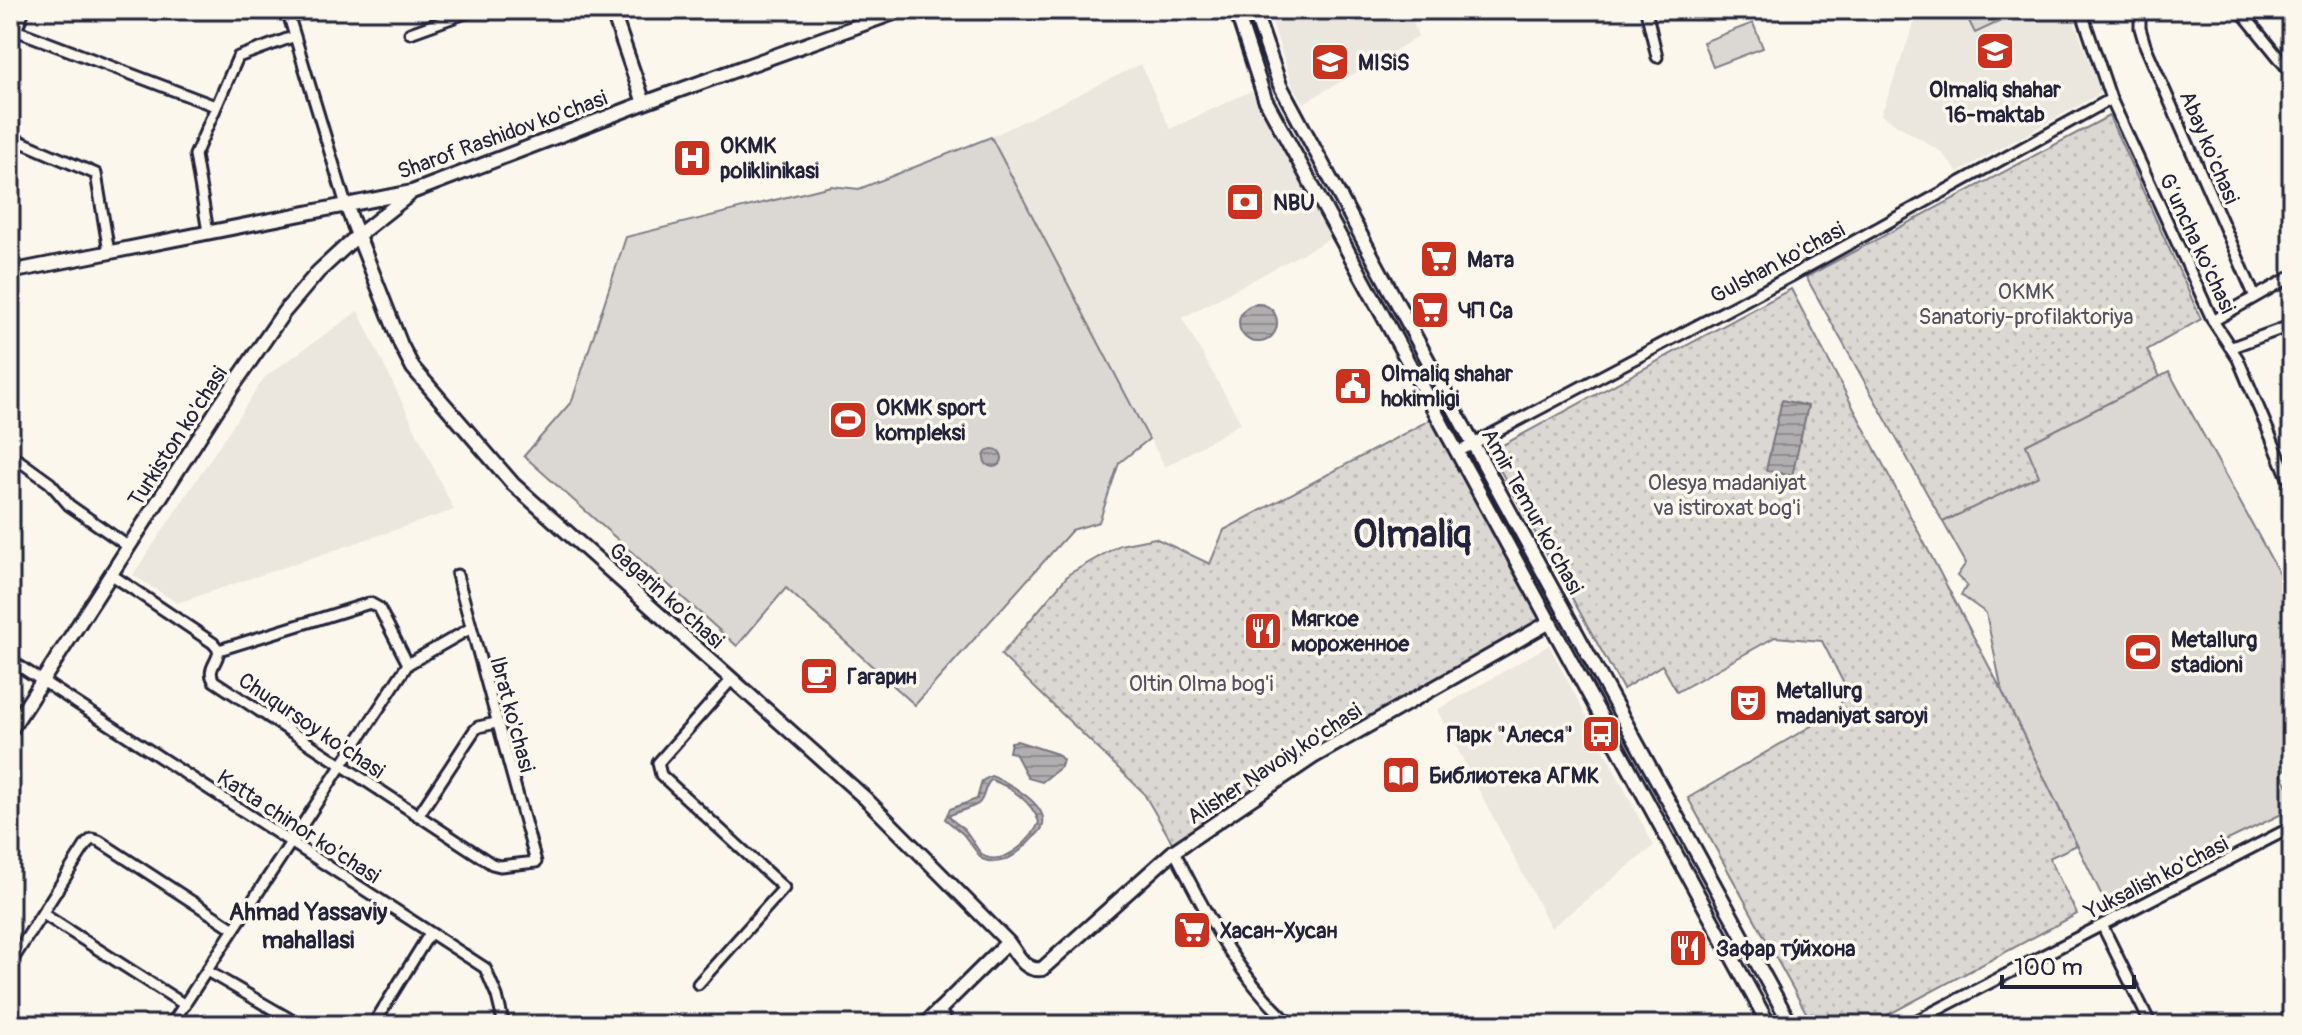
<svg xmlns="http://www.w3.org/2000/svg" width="2302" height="1035" font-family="Pangolin,sans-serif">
<defs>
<pattern id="park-dots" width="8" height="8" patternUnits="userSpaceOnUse" patternTransform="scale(2)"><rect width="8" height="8" fill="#dbd8d3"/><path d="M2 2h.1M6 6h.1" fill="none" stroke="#bcb9b6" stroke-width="1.8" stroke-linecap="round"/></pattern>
<pattern id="water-rules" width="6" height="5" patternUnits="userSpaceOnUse" patternTransform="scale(2)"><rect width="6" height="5" fill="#b1aeb0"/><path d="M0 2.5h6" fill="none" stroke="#908d90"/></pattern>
</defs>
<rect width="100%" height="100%" fill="#fbf7ec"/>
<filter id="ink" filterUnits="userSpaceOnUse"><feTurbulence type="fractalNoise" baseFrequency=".0125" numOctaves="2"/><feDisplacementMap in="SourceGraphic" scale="16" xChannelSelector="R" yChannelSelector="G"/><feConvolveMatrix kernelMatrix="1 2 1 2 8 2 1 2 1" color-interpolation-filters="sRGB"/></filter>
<g filter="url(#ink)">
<path fill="#ebe7df" d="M1268 10H1410L1418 37 1304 103 1293 87Z
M1919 10H2070L2101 93 1958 172 1940 151 1881 115Z
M1141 64 1170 129 1251 91 1333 237 1182 318 1241 423 1165 467 991 137Z
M358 311 454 510 177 603 133 575 265 377Z
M1549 645 1654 846 1551 928 1437 710Z"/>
<path fill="url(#park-dots)" stroke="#7e7d87" stroke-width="2" d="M2109 116 2201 319 2147 350 2160 377 2026 445 2040 476 1943 522 1806 277Z
M1791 289 2002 691 2077 845 2049 858 2077 914 1869 1025H1813L1688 798 1830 715 1844 699 1843 682 1822 641 1775 637 1677 692 1662 665 1623 689 1490 452Z
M1433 418 1544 619 1325 743 1173 844 1143 792 1001 655 1069 574 1120 545 1155 538 1210 564 1224 530Z"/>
<path fill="#dbd8d3" stroke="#7e7d87" stroke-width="2" d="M1981 10H2000L2005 19 1975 33 1967 17Z
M1753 23 1763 48 1713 67 1703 42Z
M991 137 1149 439 1119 463 1099 522 1072 530 915 705 786 588 737 646 524 456 572 401 626 237 831 186 859 189Z
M2169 372 2292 597V747L2282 775 2292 793V809L2104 900 2002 691 1986 613 1961 595 1967 586 1957 576 1966 563 1943 522 2039 476 2026 445Z"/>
<path fill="url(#water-rules)" stroke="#787681" stroke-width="2" fill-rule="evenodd" d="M1239 323a19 19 0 1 1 38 0a19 19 0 1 1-38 0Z
M1782 400 1808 406 1792 476 1766 470Z
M984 458a9 9 0 1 1 18 0a9 9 0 1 1-18 0Z
M1017 741 1057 754 1063 760 1061 767 1042 782 1028 778 1015 753 1009 752 1011 742Z
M991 776C1006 781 1048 804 1043 825 1042 831 1035 836 1031 840 1018 854 1002 868 982 859L963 834 945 819 950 809 977 799 982 781ZM991 780C1010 786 1032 802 1039 822 1033 838 1009 862 989 858 977 855 972 836 963 828 958 824 953 822 949 816 957 810 971 810 979 803 986 796 983 787 991 780Z"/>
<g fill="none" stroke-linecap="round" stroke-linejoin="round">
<g stroke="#22223b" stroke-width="15">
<path id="street" d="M287 10 346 205
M862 10 866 23
M1646 10 1657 57
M2081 10 2111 99 2213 321 2238 359 2292 487
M2140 10V28L2145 45 2255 297
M2240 10 2292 74
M10 28 215 106
M410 33 474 10
M10 46 24 10
M10 137 96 174 109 252
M208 232 195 155 238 57 295 36
M2213 321 2292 276
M2232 347 2292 325
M1458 452 1791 276 2111 99
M10 454 50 483 69 505 129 547
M112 575 213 643 219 650C218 663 206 669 214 681L492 864 500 866 536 862 457 575
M219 650 370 603 379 608 408 664
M10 660 485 968 497 996 504 1025
M418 816 474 731 478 727 496 723
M1174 851C1210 920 1234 971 1291 1025
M43 914 185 1005
M2102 925 2151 1025
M10 964 87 843 92 839 99 841 234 929
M207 971 300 1025
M698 984 784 888 661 775 658 763 732 679
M939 1008 948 1025
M10 1022 17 1025
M171 1025 408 664 471 628
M373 1025 430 933
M1908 1025 2292 827"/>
</g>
<g stroke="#22223b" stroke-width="18">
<path id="secondary" d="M612 10 644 103
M1236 10 1265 99 1769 1025
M1254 10 1280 85 1473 444 1791 1025
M346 205 401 345 413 368 513 484 865 798 1008 942C1017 954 1025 972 1042 969L1174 851 1313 757 1550 622
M10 272 412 192 644 103 902 10
M10 731 218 408 284 312 318 272 357 236 409 195
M924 1025 1008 942"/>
</g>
<use href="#street" stroke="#fbf7ec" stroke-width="9"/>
<use href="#secondary" stroke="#fbf7ec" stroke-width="12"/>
</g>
</g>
<defs>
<g id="school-square" transform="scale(2)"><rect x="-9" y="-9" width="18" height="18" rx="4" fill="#c8321e" stroke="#fbf7ec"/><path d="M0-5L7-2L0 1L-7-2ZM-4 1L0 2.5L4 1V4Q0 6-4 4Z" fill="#fff"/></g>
<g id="university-square" transform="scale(2)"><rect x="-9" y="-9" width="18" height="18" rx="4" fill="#c8321e" stroke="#fbf7ec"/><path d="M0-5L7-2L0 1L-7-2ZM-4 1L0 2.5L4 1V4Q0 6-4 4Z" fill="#fff"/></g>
<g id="hospital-square" transform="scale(2)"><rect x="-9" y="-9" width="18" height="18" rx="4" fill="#c8321e" stroke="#fbf7ec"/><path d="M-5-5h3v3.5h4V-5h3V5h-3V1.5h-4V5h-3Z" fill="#fff"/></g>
<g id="bank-square" transform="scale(2)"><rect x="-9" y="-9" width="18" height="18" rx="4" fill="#c8321e" stroke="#fbf7ec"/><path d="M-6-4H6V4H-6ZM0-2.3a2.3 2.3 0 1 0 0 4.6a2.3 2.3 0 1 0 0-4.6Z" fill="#fff"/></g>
<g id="supermarket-square" transform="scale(2)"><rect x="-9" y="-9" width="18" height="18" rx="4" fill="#c8321e" stroke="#fbf7ec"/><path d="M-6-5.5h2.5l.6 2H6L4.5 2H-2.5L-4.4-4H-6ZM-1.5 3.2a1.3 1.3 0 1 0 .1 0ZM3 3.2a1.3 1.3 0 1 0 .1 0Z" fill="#fff"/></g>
<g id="civic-square" transform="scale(2)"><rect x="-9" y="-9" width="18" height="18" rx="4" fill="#c8321e" stroke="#fbf7ec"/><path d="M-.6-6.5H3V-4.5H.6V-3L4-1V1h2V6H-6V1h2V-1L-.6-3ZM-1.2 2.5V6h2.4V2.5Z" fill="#fff"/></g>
<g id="stadium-square" transform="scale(2)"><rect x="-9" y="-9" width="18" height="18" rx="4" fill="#c8321e" stroke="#fbf7ec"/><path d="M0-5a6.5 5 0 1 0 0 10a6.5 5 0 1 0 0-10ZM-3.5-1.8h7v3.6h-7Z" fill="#fff"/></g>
<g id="restaurant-square" transform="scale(2)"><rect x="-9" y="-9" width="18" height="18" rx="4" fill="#c8321e" stroke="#fbf7ec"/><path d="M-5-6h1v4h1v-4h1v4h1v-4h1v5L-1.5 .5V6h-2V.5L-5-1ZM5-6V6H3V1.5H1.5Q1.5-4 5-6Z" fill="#fff"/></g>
<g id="cafe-square" transform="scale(2)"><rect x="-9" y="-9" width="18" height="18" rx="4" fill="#c8321e" stroke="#fbf7ec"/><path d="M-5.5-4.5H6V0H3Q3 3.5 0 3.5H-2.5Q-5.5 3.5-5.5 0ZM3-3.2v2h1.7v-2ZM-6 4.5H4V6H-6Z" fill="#fff"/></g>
<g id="theatre-square" transform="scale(2)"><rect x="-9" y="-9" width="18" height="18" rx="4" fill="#c8321e" stroke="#fbf7ec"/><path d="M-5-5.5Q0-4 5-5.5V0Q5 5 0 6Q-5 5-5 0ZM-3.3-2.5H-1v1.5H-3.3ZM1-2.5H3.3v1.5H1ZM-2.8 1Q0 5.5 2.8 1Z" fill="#fff"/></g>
<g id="bus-square" transform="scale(2)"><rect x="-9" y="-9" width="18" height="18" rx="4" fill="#c8321e" stroke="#fbf7ec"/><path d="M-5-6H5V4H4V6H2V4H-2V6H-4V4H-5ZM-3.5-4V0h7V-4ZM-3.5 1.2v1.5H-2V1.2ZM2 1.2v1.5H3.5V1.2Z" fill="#fff"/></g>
<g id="library-square" transform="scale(2)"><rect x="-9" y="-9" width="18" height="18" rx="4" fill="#c8321e" stroke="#fbf7ec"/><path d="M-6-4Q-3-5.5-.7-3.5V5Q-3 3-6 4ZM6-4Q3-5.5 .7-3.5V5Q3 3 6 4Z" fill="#fff"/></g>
</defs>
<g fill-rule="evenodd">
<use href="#school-square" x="1995" y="51"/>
<use href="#university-square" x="1330" y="62"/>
<use href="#hospital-square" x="692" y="158"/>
<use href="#bank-square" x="1245" y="202"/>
<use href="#supermarket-square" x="1439" y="259"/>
<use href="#supermarket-square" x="1430" y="310"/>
<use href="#civic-square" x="1353" y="386"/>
<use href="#stadium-square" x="848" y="420"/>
<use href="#restaurant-square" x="1263" y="631"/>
<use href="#stadium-square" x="2143" y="652"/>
<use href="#cafe-square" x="819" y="676"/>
<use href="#theatre-square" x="1748" y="703"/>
<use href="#bus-square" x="1601" y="734"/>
<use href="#library-square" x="1401" y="775"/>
<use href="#supermarket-square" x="1192" y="930"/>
<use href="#restaurant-square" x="1688" y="948"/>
</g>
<g text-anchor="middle" stroke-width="7" stroke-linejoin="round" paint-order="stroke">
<g font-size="22" font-weight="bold" fill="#22223b" stroke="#fbf7ec" text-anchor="start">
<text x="1358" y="70">MISiS</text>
<text x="1995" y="97" text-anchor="middle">Olmaliq shahar<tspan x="1995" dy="25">16-maktab</tspan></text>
<text x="720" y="153">OKMK<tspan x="720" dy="25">poliklinikasi</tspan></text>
<text x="1273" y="210">NBU</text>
<text x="1467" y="267">Мата</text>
<text x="1458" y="318">ЧП Са</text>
<text x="1381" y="381">Olmaliq shahar<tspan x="1381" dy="25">hokimligi</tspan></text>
<text x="876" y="415">OKMK sport<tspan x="876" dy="25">kompleksi</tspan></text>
<text x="1291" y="626">Мягкое<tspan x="1291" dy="25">мороженное</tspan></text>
<text x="2171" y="647">Metallurg<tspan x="2171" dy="25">stadioni</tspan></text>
<text x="847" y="684">Гагарин</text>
<text x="1776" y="698">Metallurg<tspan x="1776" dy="25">madaniyat saroyi</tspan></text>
<text x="1573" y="742" text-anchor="end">Парк "Алеся"</text>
<text x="1429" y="783">Библиотека АГМК</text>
<text x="1220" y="938">Хасан-Хусан</text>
<text x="1716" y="956">Зафар тýйхона</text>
</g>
<g font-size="22" fill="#22223b" stroke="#fbf7ec">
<text transform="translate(502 134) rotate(-20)" y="8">Sharof Rashidov ko'chasi</text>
<text transform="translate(2210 147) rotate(67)" y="8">Abay ko'chasi</text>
<text transform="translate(2198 243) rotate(65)" y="8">G‘uncha ko'chasi</text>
<text transform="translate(1777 262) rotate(-28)" y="8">Gulshan ko'chasi</text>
<text transform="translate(177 436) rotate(-57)" y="8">Turkiston ko'chasi</text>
<text transform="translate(1533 511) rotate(61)" y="8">Amir Temur ko'chasi</text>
<text transform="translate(667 595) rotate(42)" y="8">Gagarin ko'chasi</text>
<text transform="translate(513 714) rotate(75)" y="8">Ibrat ko'chasi</text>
<text transform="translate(312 725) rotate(34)" y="8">Chuqursoy ko'chasi</text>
<text transform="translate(1274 763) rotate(-33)" y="8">Alisher Navoiy ko'chasi</text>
<text transform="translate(299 826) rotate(33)" y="8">Katta chinor ko'chasi</text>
<text transform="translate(2156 877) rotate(-27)" y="8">Yuksalish ko'chasi</text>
</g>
<g font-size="22" fill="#505061" stroke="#fbf7ec">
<text x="2026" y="299">OKMK<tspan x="2026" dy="25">Sanatoriy-profilaktoriya</tspan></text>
<text x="1727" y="490">Olesya madaniyat<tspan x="1727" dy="25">va istiroxat bog'i</tspan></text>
<text x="1201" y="691">Oltin Olma bog'i</text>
</g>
<g font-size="24" font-weight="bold" fill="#22223b" stroke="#fbf7ec">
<text x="308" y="920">Ahmad Yassaviy<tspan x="308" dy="28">mahallasi</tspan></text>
</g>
<g font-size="38" font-weight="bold" fill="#22223b" stroke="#fbf7ec">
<text x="1412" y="547">Olmaliq</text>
</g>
</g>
<rect width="2302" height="1035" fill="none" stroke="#fbf7ec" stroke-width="40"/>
<rect x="20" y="20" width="2262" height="995" fill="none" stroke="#22223b" stroke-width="3" filter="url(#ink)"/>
<path d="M2002 975v12h132v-12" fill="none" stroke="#22223b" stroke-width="4"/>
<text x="2014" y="975" font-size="24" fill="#22223b" stroke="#fbf7ec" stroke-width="6" paint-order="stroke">100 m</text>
</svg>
